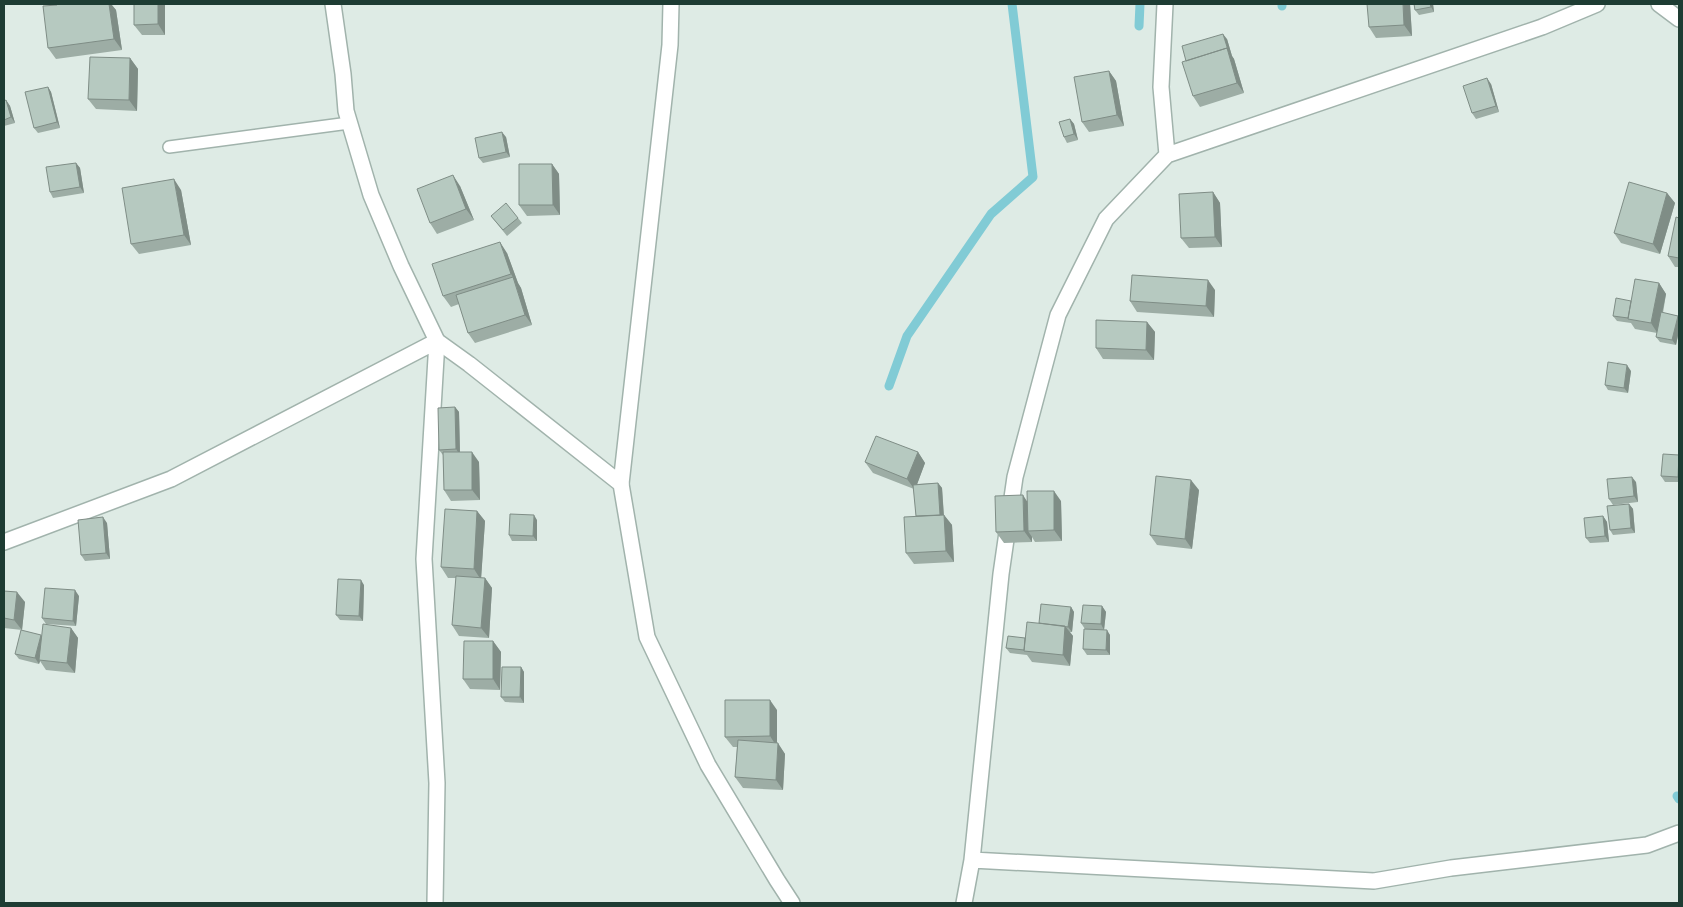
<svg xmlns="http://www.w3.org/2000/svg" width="1683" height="907" font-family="Raleway,sans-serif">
<rect width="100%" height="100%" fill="#deebe5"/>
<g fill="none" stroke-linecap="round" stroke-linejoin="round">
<path stroke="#81cbd5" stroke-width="9" d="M1282 4V6
M1139 26 1140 4
M889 386 907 336 991 214 1033 177 1012 4
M1679 796H1677L1679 799"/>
<g stroke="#a1b3ac" stroke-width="14">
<path id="service" d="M169 147 349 123"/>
</g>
<g stroke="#a1b3ac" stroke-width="18">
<path id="minor" d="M1165 4 1161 87 1167 155
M1659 4 1679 19
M621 484 670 45 671 4
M4 542 171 479 437 341
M972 860 1374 881 1451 868 1647 845 1679 833
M435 903 437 783 424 559 437 341
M964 903 972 860 1001 574 1015 477 1058 315 1106 219 1167 155 1542 27 1597 4"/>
</g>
<g stroke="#a1b3ac" stroke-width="18">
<path id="tertiary" d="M333 4 343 74 346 111 371 195 401 266 437 341 469 364 621 484 647 637 708 765 777 880 792 903"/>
</g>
<use href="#service" stroke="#fff" stroke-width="11"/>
<use href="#minor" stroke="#fff" stroke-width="15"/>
<use href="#tertiary" stroke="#fff" stroke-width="15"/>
</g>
<path fill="#9dada5" d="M56 4H111L116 10 122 50 56 59 48 48Z
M165 4V35H142L134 25Z
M1410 4 1412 36 1376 38 1369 27Z
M1414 4H1433L1434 12 1419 15 1415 10Z
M1227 39 1232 56 1234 59 1244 93 1200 107 1193 96 1186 61Z
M130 58 138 69 137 111 96 109 88 99Z
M1109 71 1116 81 1124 126 1089 132 1082 122Z
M1491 84 1499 112 1476 119 1472 113Z
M48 87 51 92 60 128 38 133 34 128Z
M6 100 10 106 15 123 4 126V101Z
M1070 119 1074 124 1078 140 1067 143 1064 137Z
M506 137 510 157 483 163 479 158Z
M76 163 80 168 84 193 53 198 50 192Z
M552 164 559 174 560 215 527 216 519 205Z
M460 186 474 220 437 234 430 223Z
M181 190 191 245 139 254 131 244Z
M1213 192 1220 203 1222 247 1189 248 1181 238Z
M1667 193 1675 203 1660 254 1621 243 1614 233Z
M491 216 518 218 522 223 507 236Z
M1679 218V267H1675L1668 256Z
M507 253 518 283 521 288 532 325 475 343 468 333 459 304 451 307 443 296Z
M1659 283 1666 294 1663 313 1678 316 1679 318V331L1676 345 1660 342 1656 337 1657 333 1635 329 1631 323 1617 321 1613 316 1631 301Z
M1215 290 1214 317 1137 312 1130 301Z
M1147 322 1155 332 1154 360 1103 359 1096 348Z
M1631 371 1628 393 1608 390 1605 385Z
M455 407 459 412 460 452 479 462 480 500 451 501 444 490 443 455 439 450Z
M918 452 925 463 917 484 938 483 942 488 944 515 952 525 954 562 914 564 906 553 916 516 914 489 873 473 865 462Z
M1679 456V482H1665L1661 476Z
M1636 482 1638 502 1613 505 1609 499Z
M1199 490 1192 549 1157 545 1150 535Z
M1027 501H1061L1062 541 1035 542 1032 537V542L1004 543 996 532Z
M1629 504 1633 509 1635 533 1613 535 1610 530Z
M477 511 485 521 481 578H485L492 588 489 638 459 636 452 625 456 578H448L441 567Z
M1603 516 1607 522 1609 542 1590 543 1586 538Z
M537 520V541H512L509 535Z
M107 523 110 559 85 561 81 555Z
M364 585 363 621 340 620 336 615Z
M4 591 25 602 22 630 4 628Z
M79 596 76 626 46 624 42 618Z
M1102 606 1106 612 1104 630 1110 635V655H1087L1083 649 1085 629 1081 623Z
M1071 607 1074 612 1072 632H1070L1073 636 1070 666 1032 662 1027 655 1010 653 1006 648 1025 638 1039 623Z
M71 628 78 638 75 673 46 670 40 661 39 664 19 659 15 654 41 635V636Z
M493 641 501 652 500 690 470 689 463 679Z
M521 667 524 672V703L505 702 501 697Z
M777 710V743L785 754 783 790 743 788 735 777 737 747H733L725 737Z"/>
<path fill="#7f8d86" d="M109 4H111L116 10 122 50 114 39Z
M158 4H165V35L158 24Z
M1403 4H1410L1412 36 1404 25Z
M1430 4H1433L1434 12 1431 7Z
M1223 34 1227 39 1232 56 1234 59 1244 93 1237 83Z
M130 58 138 69 137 111 129 100Z
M1109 71 1116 81 1124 126 1117 115Z
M1487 78 1491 84 1499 112 1496 106Z
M48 87 51 92 60 128 57 122Z
M6 100 10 106 15 123 11 117Z
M1070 119 1074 124 1078 140 1074 134Z
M502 132 506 137 510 157 506 152Z
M76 163 80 168 84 193 80 187Z
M552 164 559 174 560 215 553 205Z
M453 175 460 186 474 220 466 209Z
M174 179 181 190 191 245 184 235Z
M1213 192 1220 203 1222 247 1215 237Z
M1667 193 1675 203 1660 254 1653 244Z
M500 242 507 253 518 283 521 288 532 325 525 315 514 279 511 274Z
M1208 280 1215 290 1214 317 1206 306Z
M1659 283 1666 294 1658 334 1651 323Z
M1678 316 1679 318V331L1676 345 1672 340Z
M1147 322 1155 332 1154 360 1146 350Z
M1627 365 1631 371 1628 393 1624 388Z
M455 407 459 412 460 455 456 449Z
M472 452 479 462 480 500 472 490Z
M918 452 925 463 915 490 907 479Z
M1679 455V479L1678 477Z
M1632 477 1636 482 1638 502 1634 496Z
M1191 480 1199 490 1192 549 1185 539Z
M938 483 942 488 944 520 940 515Z
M1054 491 1061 501 1062 541 1054 530Z
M1023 495 1030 506 1028 531 1032 537V542L1024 531Z
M1629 504 1633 509 1635 533 1631 528Z
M477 511 485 521 481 580 474 569Z
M534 515 537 520V541L533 536Z
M944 515 952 525 954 562 946 551Z
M1603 516 1607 522 1609 542 1605 536Z
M103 517 107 523 110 559 106 553Z
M485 578 492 588 489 638 481 628Z
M361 580 364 585 363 621 359 616Z
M75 590 79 596 76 626 73 621Z
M17 592 25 602 22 630 14 620Z
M1102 606 1106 612 1104 630 1101 624Z
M1071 607 1074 612 1072 632 1068 627Z
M1065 626 1073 636 1070 666 1063 655Z
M71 628 78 638 75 673 67 663Z
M1107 630 1110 635V655L1106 650Z
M41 635 44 640 39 660 40 661 39 664 35 658Z
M493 641 501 652 500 690 493 679Z
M521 667 524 672V703L520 697Z
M770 700 777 710V747L770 736Z
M778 743 785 754 783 790 776 780Z"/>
<path fill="#b6c9c0" stroke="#7f8d86" d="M56 4H109L114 39 48 48 43 6 57 5Z
M134 4H158V24L134 25Z
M1367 4H1403L1404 25 1369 27Z
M1414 4H1430L1431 7 1415 10Z
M1223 34 1228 50 1227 48 1186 61 1182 46Z
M1227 48 1237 83 1193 96 1182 62Z
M90 57 130 58 129 100 88 99Z
M1109 71 1117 115 1082 122 1074 77Z
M1487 78 1496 106 1472 113 1463 86Z
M48 87 57 122 34 128 25 92Z
M6 100 11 117 4 120V101Z
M1070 119 1074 134 1064 137 1059 122Z
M502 132 506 152 479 158 475 138Z
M76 163 80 187 50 192 46 167Z
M519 164H552L553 205H519Z
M453 175 466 209 430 223 417 189Z
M174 179 184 235 131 244 122 188Z
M1629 182 1667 193 1653 244 1614 233Z
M1213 192 1215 237 1181 238 1179 194Z
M506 203 518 218 503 230 491 216Z
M1676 217 1679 218V258L1668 256Z
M500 242 511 274 443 296 432 264Z
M1132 275 1208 280 1206 306 1130 301Z
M513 277 525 315 468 333 456 295Z
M1635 279 1659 283 1651 323 1628 319Z
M1616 298 1631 301 1628 318 1613 316Z
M1661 312 1678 316 1672 340 1656 337Z
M1096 320 1147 322 1146 350 1096 348Z
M1608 362 1627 365 1624 388 1605 385Z
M455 407 456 449 439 450 438 408Z
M876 436 918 452 907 479 865 462Z
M443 452H472V490H444Z
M1663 454 1679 455 1678 477 1661 476Z
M1156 476 1191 480 1185 539 1150 535Z
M1632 477 1634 496 1609 499 1607 479Z
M938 483 940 515 916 516 913 485Z
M1027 491H1054V530L1028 531Z
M1023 495 1024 531 996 532 995 496Z
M1629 504 1631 528 1610 530 1607 506Z
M445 509 477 511 474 569 441 567Z
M510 514 534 515 533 536 509 535Z
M944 515 946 551 906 553 904 517Z
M1603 516 1605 536 1586 538 1584 518Z
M103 517 106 553 81 555 78 520Z
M456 576 485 578 481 628 452 625Z
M338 579 361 580 359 616 336 615Z
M45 588 75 590 73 621 42 618Z
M4 591 17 592 14 620 4 618Z
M1041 604 1071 607 1068 627 1039 623Z
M1083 605 1102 606 1101 624 1081 623Z
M1027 622 1065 626 1063 655 1024 651Z
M43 624 71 628 67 663 39 660Z
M1084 629 1107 630 1106 650 1083 649Z
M21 630 41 635 35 658 15 654Z
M1008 636 1025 638 1024 650 1006 648Z
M464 641H493V679H463Z
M502 667H521L520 697H501Z
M725 700H770V736L725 737Z
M738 740 778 743 776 780 735 777Z"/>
<rect width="1683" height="907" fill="none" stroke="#1e3c33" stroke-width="10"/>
</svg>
